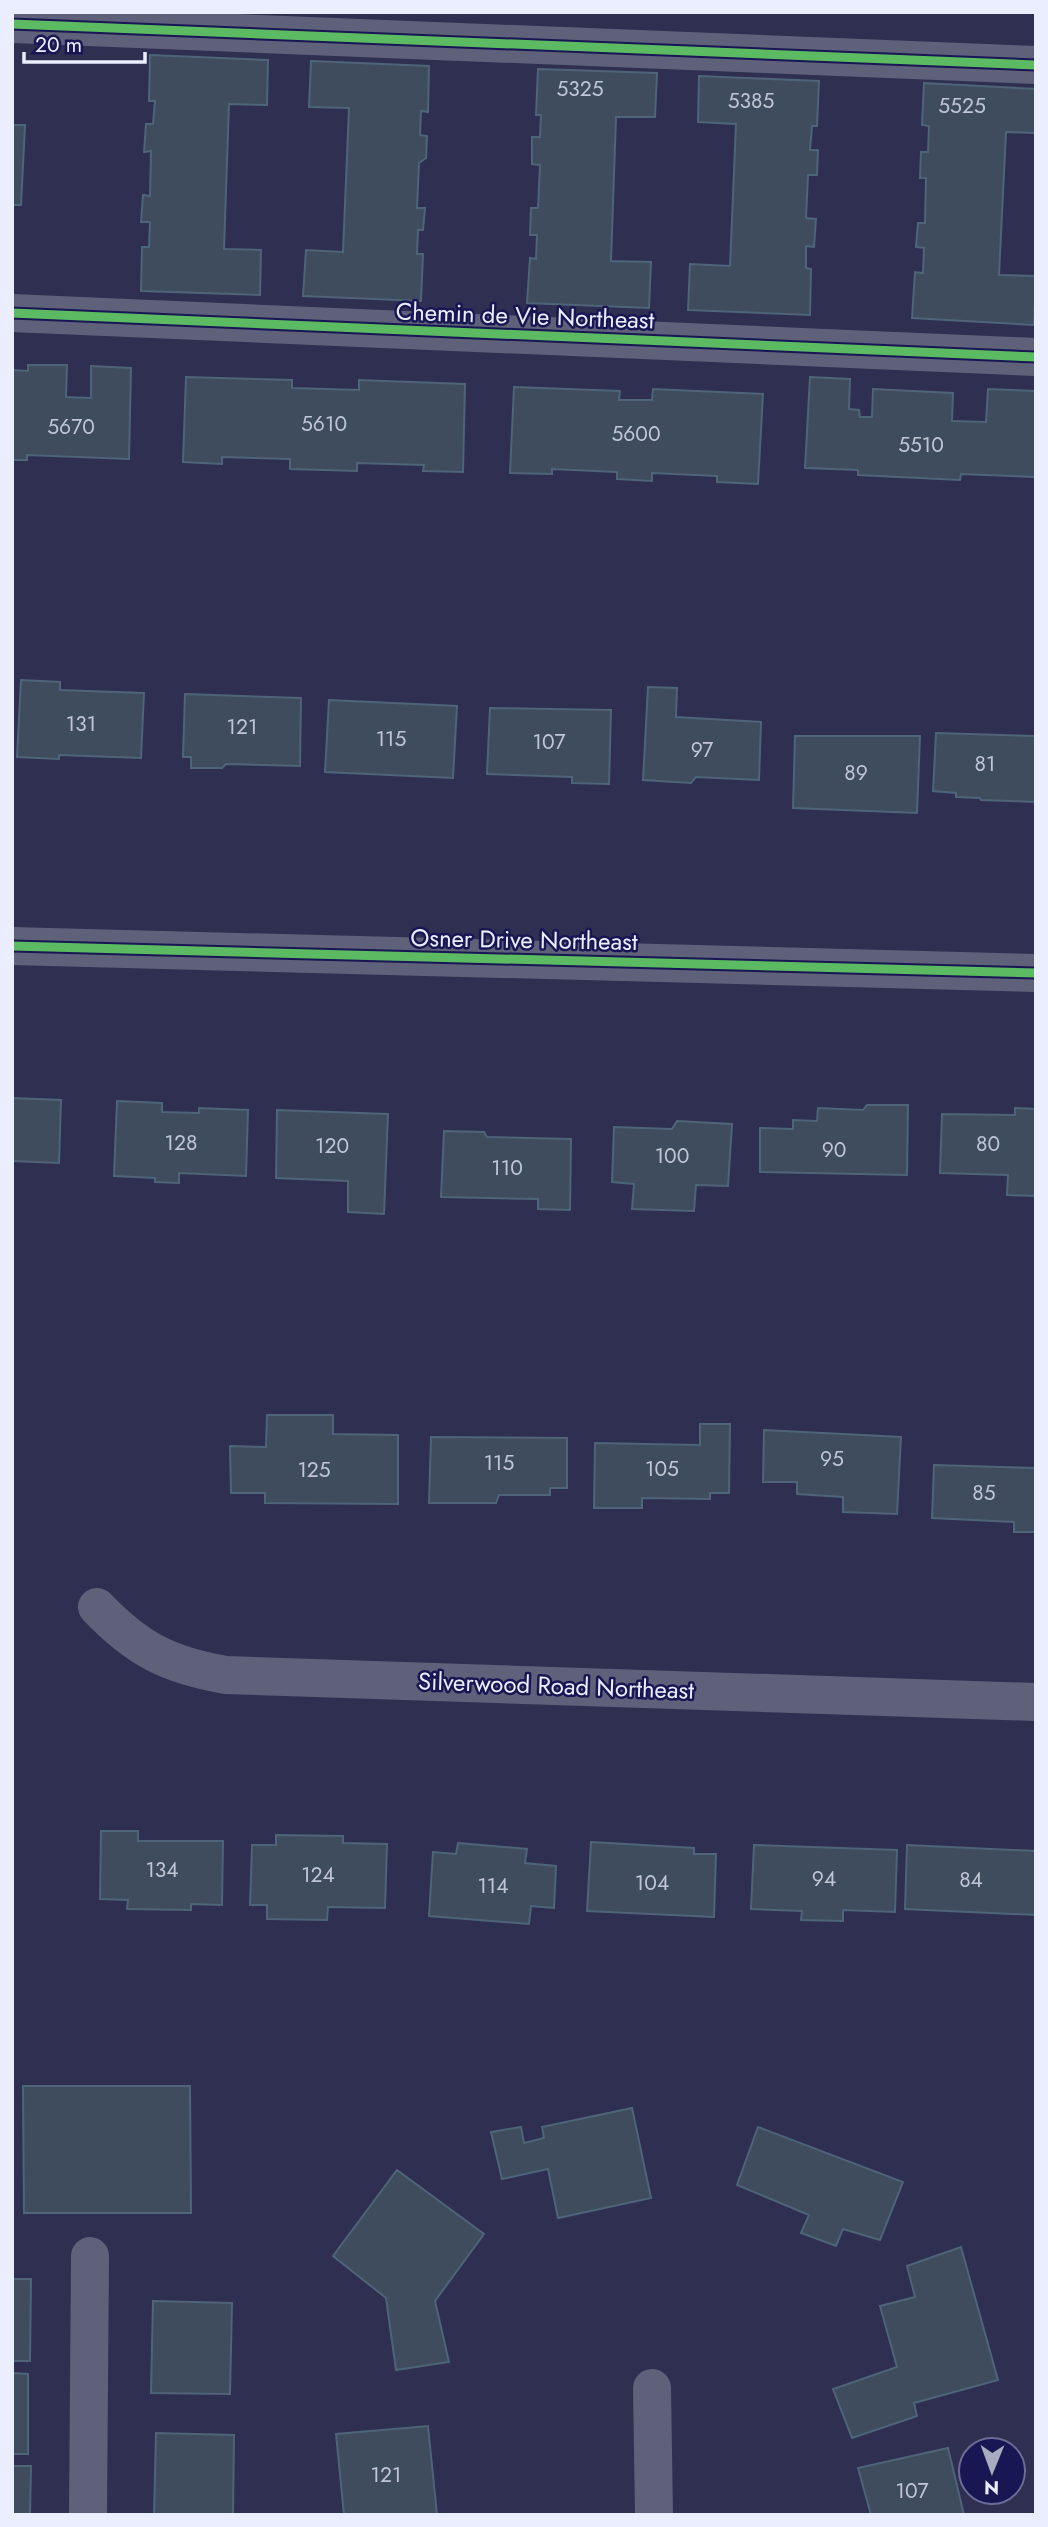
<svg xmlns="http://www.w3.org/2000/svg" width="1048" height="2527" font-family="Jost,sans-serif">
<rect width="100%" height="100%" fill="#2f2f51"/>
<path fill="#3e4c5d" stroke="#4e6478" stroke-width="2" d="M150 55 268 60 267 105 229 104 224 249 261 250 260 295 141 291 142 247H149L150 222H141L143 195 150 196 151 151 144 152 146 124H153L155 101H149Z
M311 61 429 66 428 112 421 111 420 135 427 136 426 158 419 163 417 208H425L423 230H418L417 254H423L421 301 303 296 306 250 343 252 349 108 309 107Z
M538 69 657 73 655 117H616L611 261 651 262 649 308 527 303 530 258 536 259 537 235H530L531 208H538L540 165 532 164V137H540L541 115H536Z
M699 76 819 81 817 126H812L810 150H818L817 175H808L806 218 816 219 814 247 806 246V268L811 269 810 315 688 310 690 264 730 266 736 124 698 122Z
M924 83 1036 89V133L1006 132 999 275 1036 276 1034 325 912 318 915 272 923 273 924 248 916 247 918 223H925L926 178H920L921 152H928L929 126 922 125Z
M12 125H25L21 205H12Z
M28 365H67L66 397 91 398V366L131 368 129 459 27 455V460H12V370L28 371Z
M186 377 292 380V388L359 390V380L465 384 463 472 423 471 424 465 357 463V471L290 469V459L222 457V464L183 462Z
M810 377 850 379 849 409 859 410 860 417H872L873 389 953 393 952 421 986 422 988 389 1036 391V477L961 474 960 480 858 475V470L805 468Z
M514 387 620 391 619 400H652L653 389 763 394 758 484 717 482V476L652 473V481L617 479V472L552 469V474L510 473Z
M21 680 60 682V690L144 693 141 758 59 755V759L17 757Z
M648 687 677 688 676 717 761 722 759 780 696 777 691 783 643 780Z
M185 694 301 698 300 766 226 764 222 768H191V757H183Z
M329 700 457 706 453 778 325 772Z
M490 708 611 710 609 784 572 783V777L487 774Z
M936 733 1036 736V802L981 800 980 798 956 797V793L933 791Z
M795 736H920L917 813 793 808Z
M12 1098 61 1100 59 1163 12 1161Z
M117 1101 162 1103V1112L199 1113V1108L248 1110 246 1176 179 1173V1183L155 1182V1178L114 1176Z
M867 1105H908L907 1175 760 1172V1128L793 1129V1120L817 1121 818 1108 863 1110Z
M1015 1108 1036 1109V1196L1007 1195 1008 1175 940 1173 942 1114 1015 1115Z
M277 1110 388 1114 384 1214 348 1212V1181L276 1178Z
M677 1121 732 1124 728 1186 696 1185 694 1211 632 1209 634 1184 612 1182 614 1127 672 1129Z
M444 1131 484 1132 487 1137 571 1139 570 1210 538 1209V1199L441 1197Z
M267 1415H333V1434L398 1435V1504L265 1503V1493H231L230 1446 266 1447Z
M700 1424H730L729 1493H710V1499L642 1498V1508H594L595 1443 700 1445Z
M764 1430 901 1437 897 1514 843 1512V1497L797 1494V1482H763Z
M431 1437 567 1438V1488H550V1495H499L496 1503H429Z
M934 1465 1036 1468V1532H1014V1522L932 1518Z
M101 1831H138V1841H223L222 1905 191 1904V1910L127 1909 128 1900 100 1899Z
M276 1835 343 1836V1843L387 1844 385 1908 328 1907 327 1920 267 1919V1905H250L252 1845H276Z
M591 1842 694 1848V1854H716L714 1917 587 1911Z
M458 1843 527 1849 525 1863 556 1866 554 1908 531 1906 529 1924 429 1916 433 1852 456 1854Z
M754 1845 897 1850 895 1912 843 1910V1921L801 1920 802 1911 751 1909Z
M907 1845 1036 1851V1915L905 1909Z
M23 2086H190L191 2213H24Z
M632 2108 651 2198 558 2218 548 2169 502 2179 491 2132 521 2127 524 2143 544 2138 542 2127Z
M758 2127 903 2182 880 2240 843 2229 836 2246 801 2233 809 2215 737 2185Z
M397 2170 484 2234 435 2301 449 2362 396 2370 386 2298 333 2256Z
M961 2247 998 2380 914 2403 917 2416 852 2438 833 2389 897 2367 880 2306 915 2297 907 2266Z
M12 2279H31L30 2361H12Z
M153 2301 232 2303 230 2394 151 2393Z
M12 2373 28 2374V2454H12Z
M428 2426 437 2515H344L336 2434Z
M156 2433 234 2435 233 2515H154Z
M948 2448 964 2515H871L858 2468Z
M12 2466H31L30 2515H12Z"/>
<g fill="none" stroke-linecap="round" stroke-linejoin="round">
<path stroke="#5f6079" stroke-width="38" d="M12 24 1036 65
M12 313 1036 357
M12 946 1036 973
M97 1607C137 1649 168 1665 226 1675L1036 1702
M652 2388 654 2515
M88 2515 90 2256"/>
<g stroke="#181653" stroke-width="13">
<path id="cycleway" d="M12 24 1036 65
M12 313 1036 357
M12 946 1036 973"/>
</g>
<use href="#cycleway" stroke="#5cba63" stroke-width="9"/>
</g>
<g text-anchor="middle" stroke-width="5" stroke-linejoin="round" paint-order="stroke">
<g font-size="21" fill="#c0c6d6">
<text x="580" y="96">5325</text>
<text x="751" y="108">5385</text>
<text x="962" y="113">5525</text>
<text x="324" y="431">5610</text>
<text x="71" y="434">5670</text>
<text x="636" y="441">5600</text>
<text x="921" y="452">5510</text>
<text x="81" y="731">131</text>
<text x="242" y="734">121</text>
<text x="391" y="746">115</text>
<text x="549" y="749">107</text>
<text x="702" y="757">97</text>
<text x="985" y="771">81</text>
<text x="856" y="780">89</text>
<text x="181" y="1150">128</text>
<text x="988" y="1151">80</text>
<text x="332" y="1153">120</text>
<text x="834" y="1157">90</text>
<text x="672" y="1163">100</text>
<text x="507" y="1175">110</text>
<text x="832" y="1466">95</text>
<text x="499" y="1470">115</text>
<text x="662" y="1476">105</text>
<text x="314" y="1477">125</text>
<text x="984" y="1500">85</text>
<text x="162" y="1877">134</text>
<text x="318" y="1882">124</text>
<text x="824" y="1886">94</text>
<text x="971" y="1887">84</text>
<text x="652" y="1890">104</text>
<text x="493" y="1893">114</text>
<text x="386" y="2482">121</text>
<text x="912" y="2498">107</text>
</g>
<g font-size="24" fill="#ebeefe" stroke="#181653">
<text transform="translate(525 316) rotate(2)" y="8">Chemin de Vie Northeast</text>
<text transform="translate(524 940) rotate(1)" y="8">Osner Drive Northeast</text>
<text transform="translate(556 1686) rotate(2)" y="8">Silverwood Road Northeast</text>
</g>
</g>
<rect width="1048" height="2527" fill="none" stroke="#ebeefe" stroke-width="28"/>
<g transform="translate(992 2471) rotate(181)"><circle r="33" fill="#181653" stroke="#6c6c97" stroke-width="2"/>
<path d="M0-5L12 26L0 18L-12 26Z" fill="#a9abc1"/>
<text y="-10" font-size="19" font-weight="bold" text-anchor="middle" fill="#ebeefe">N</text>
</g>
<path d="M24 52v10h121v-10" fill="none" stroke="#ebeefe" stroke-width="3.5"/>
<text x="35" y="52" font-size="21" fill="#ebeefe" stroke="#181653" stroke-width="5" paint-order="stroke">20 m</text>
</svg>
